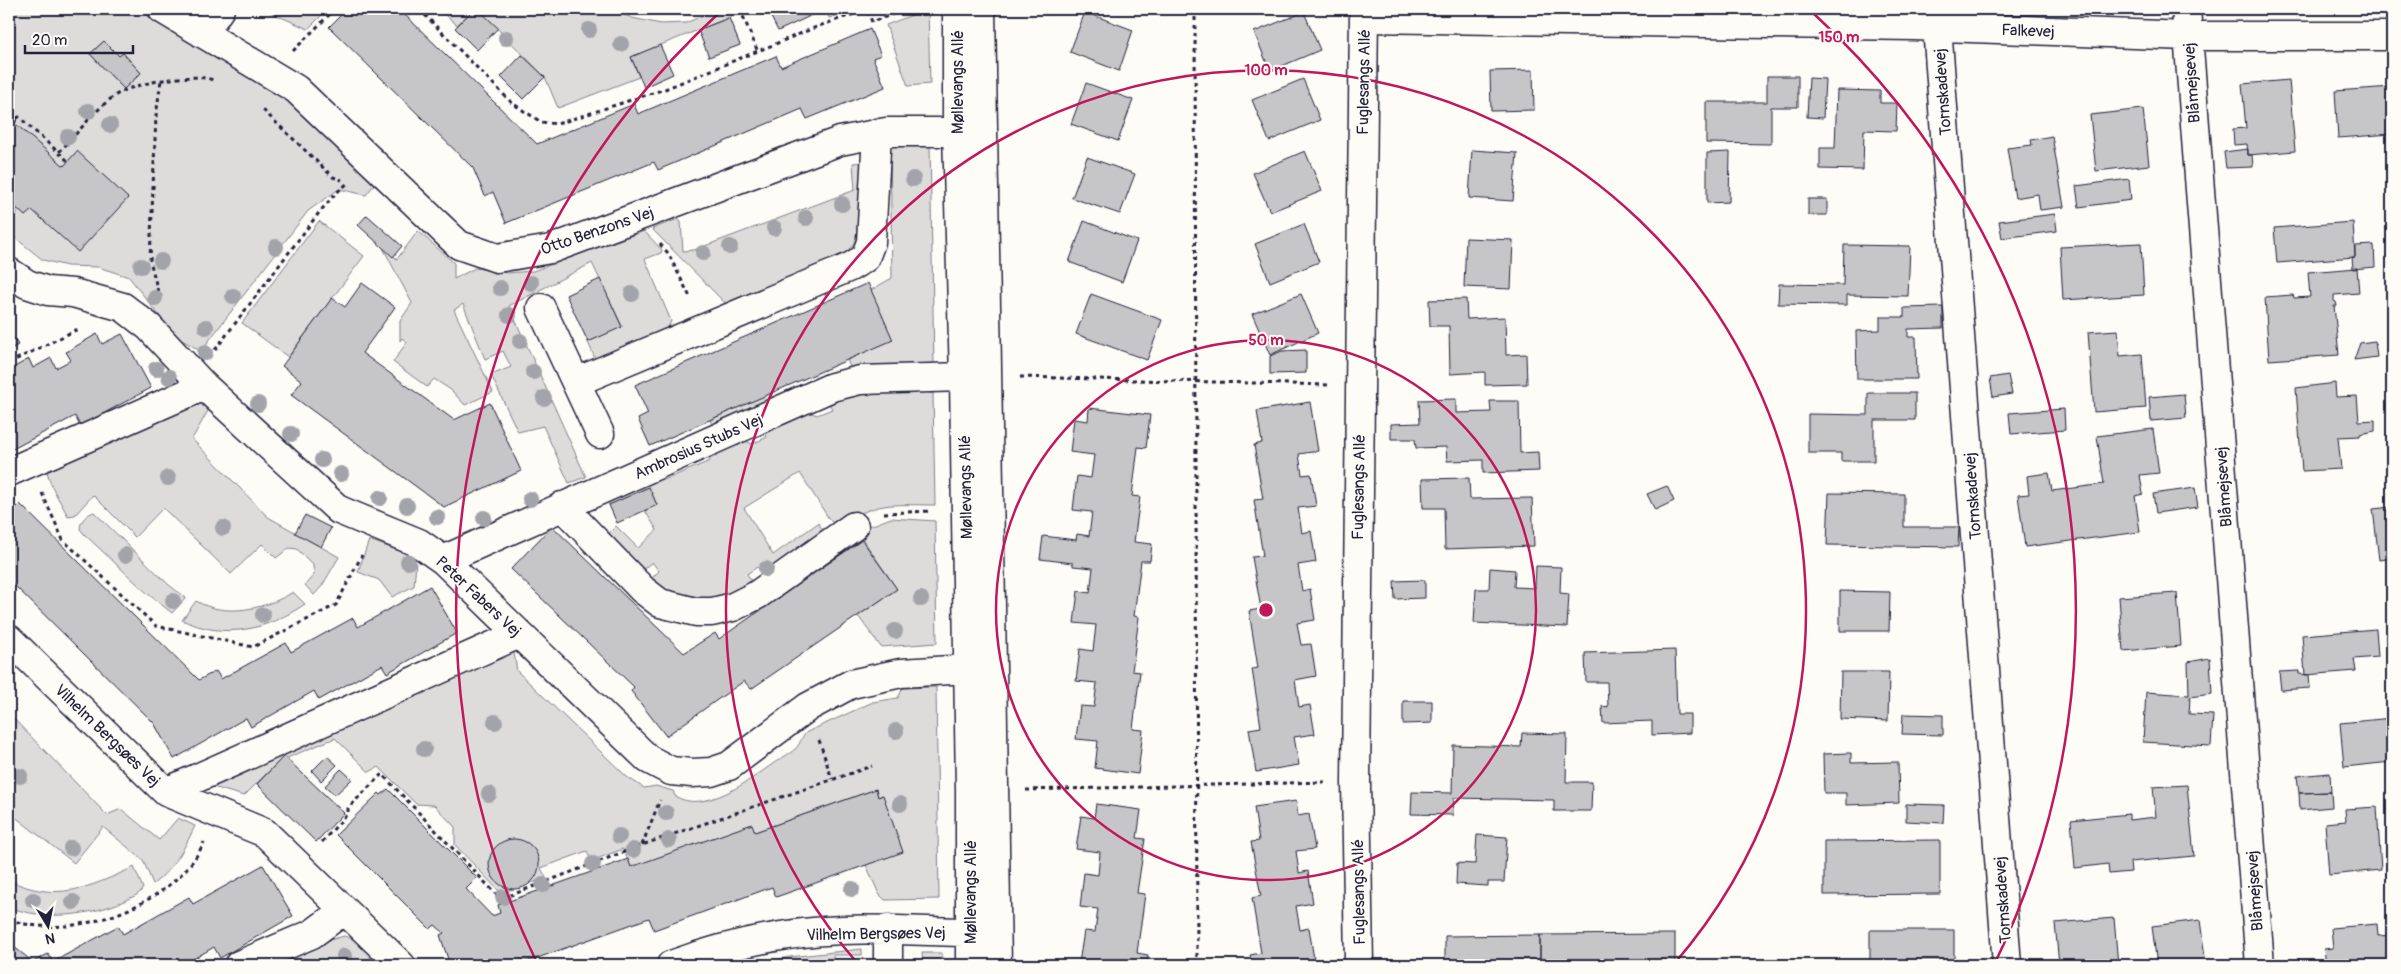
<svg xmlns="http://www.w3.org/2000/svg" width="2401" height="974" font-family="Pangolin,sans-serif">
<rect width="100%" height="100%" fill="#fdfcf7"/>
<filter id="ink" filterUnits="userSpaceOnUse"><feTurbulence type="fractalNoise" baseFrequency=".02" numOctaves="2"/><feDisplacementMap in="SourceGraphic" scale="10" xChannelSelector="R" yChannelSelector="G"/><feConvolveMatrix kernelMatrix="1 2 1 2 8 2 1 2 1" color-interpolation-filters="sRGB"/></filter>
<g filter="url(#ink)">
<path fill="#dddcdb" stroke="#807f8b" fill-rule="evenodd" d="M9 9H144L154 21 220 53 293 99 381 176 366 195 339 189 308 211 201 351 175 336 129 277 98 267 67 266 43 260 9 233ZM104 41 119 56 123 53 141 73 124 89 90 54Z
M263 9H328L308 29Z
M439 9H474L457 25Z
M478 9H611L632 18 661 24 686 23 717 9H750L631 57 639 77 558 108 545 77Z
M804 9H858L829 18 825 9 808 17Z
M928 9 930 84 908 86 886 25Z
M890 143 930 144 934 367 853 374 847 360 871 290 892 278Z
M865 162 856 237C855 244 850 248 845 253L728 306 652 229 678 219 681 222 683 251 694 250 855 190 853 163Z
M319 221 364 256 288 357 242 323Z
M418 231 454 263V279L475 268 507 273 533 271 644 231 662 250 661 253 645 259 671 321 666 332 596 361 588 342 622 326 592 263 509 306 586 477 569 483 543 426 518 432 491 375 511 367 503 351 485 359 463 304 454 310 493 392 465 405 451 390 434 379 427 387 393 362 407 342 402 338 400 341V321L412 303 382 246 397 259Z
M926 389 929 393H933L935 505C891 505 875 500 838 528L829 519 800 473 744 508 773 555 818 523 827 536 767 578 757 567 747 574 755 586 732 598H681L648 582 659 571 652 562 641 571 605 537 616 526 638 548 657 530 645 511 657 505 649 487 609 505 606 497 655 478 664 480 710 461 707 454 742 439 752 444 767 437 764 430 806 411 817 415 832 409 828 401 877 392Z
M771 393 774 402 713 427 710 420Z
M203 400 209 409 192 439 268 517 339 557 322 586 314 595 305 585 314 575 313 565 297 549 289 548 276 558 262 544 231 574 163 508 135 537 93 495 75 515 68 516C59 499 48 484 46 465Z
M94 512 169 585 186 598 172 613 148 594 84 534 80 529C80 521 87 514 94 512Z
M891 518 935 521 937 643 881 647 858 616 897 589 857 531Z
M369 540 410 555 416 562 414 586 392 597 379 580 358 572Z
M293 592 305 604C267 630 225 640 182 620L196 601C225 618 266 609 293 592Z
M514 653 517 671 627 777 644 788 656 786 673 791 675 796C704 815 750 780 774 763 781 758 792 753 797 747 801 742 801 737 807 732L873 702 898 698 903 688 936 687 939 899 885 900 879 894 866 865 882 795 878 797 876 789 755 832 631 867 623 849 591 861 587 851 541 868 546 878 501 893 455 845V827L434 805 416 804 379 767 369 772 335 738 287 758 284 756 244 796 206 785 505 655Z
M9 714 107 815 121 809 159 840 178 818 195 826C183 851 175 867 153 884L143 860 103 827 74 863 9 812Z
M134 867 143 888C139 896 131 897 124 901 90 916 44 921 9 907V880C56 903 89 888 134 867Z
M344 936 353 939 371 956 363 965H270L326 941Z
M862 949V955H833V965H754L789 957Z
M922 953H942V965H923Z"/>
<path fill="#c6c6c8" stroke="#22223b" d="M347 9H399L537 144 634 104 638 114 776 56 781 67 870 29 881 55 873 58 885 87 807 119 802 109 658 170 654 162 506 223 493 192 485 196 473 168 329 27Z
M474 9H478L498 28 477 50 455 28Z
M767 9H804L808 17 778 31Z
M1085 12 1133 30 1119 71 1070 52Z
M1304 12 1320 50 1270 71 1254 32Z
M729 18 740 45 709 57 698 30Z
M104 41 119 56 123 53 141 73 124 89 90 54Z
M660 45 673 74 644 87 631 57Z
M522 55 545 77 523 99 501 77Z
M1533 70 1534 110 1491 111 1490 71Z
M1767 76H1798V107H1771V144L1706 143V102H1767Z
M1809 78 1825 79 1823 118 1807 117Z
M1303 79 1320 120 1269 141 1252 100Z
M2289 80 2295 151 2248 155 2247 144 2234 145 2233 129 2246 128 2242 84Z
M1086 83 1133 100 1118 141 1071 124Z
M2392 87V134L2338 138 2335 91Z
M1837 90 1880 91V103H1897L1896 131 1864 130 1863 170 1820 169V148H1835Z
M2143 109 2149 165 2096 171 2090 115Z
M17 125 64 166 77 151 128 198 78 252 32 210 25 216 9 201V134Z
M2052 136 2064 207 2040 210 2038 194 2015 198 2007 148 2032 145 2031 140Z
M2248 149V155H2252L2253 167 2226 168 2224 152Z
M1472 150 1517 153 1513 201 1469 198Z
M1305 151 1322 191 1270 212 1253 173Z
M1730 152 1729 202 1707 203V153Z
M1087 157 1135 174 1120 214 1072 198Z
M2129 179 2131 200 2079 207 2076 186Z
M1808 199H1827V215H1808Z
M2055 214 2057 231 2002 238 1999 221Z
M367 215 402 246 393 257 358 225Z
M1084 221 1137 241 1122 282 1069 262Z
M2353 222 2355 257 2277 263 2274 228Z
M1304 224 1319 262 1270 282 1255 244Z
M1466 238 1513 240 1511 289 1464 287Z
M2141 243 2144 295 2063 300 2060 247Z
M1844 245 1910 246 1908 296 1847 295V305L1778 304 1779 284 1843 285Z
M2374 245 2375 267 2353 269 2352 257H2355V246Z
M2357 268 2359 293 2334 295V301L2336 302 2337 306H2334L2339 355 2269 360 2265 297 2293 295 2294 298 2310 297 2308 272Z
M600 279 622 327 588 342 566 295Z
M362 283 395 307 362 353 454 420 490 403 521 471 444 507 291 395 302 381 282 366 332 298 345 307Z
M868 283 893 340 650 446 638 419 648 414 635 385Z
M1091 294 1162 320 1147 360 1076 334Z
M1301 294 1318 333 1270 355 1252 314Z
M1466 299 1467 319 1505 317 1506 355 1526 354 1527 384 1485 385V372L1450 374 1449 326H1430L1429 300Z
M1943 307V328L1908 329V337H1916L1917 379H1857L1856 331 1880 330V317H1904V308Z
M9 330 18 345 9 350Z
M2118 330 2120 356 2142 354 2146 408 2094 412 2088 332Z
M97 334 102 344 122 334 151 388 80 426 75 416 9 451V370L29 359 33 368 51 358 56 368 71 360 66 352Z
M2375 341 2377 357 2354 360 2360 343Z
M1306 350V373L1270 374V356L1282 351Z
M2008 375 2012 394 1993 397 1990 378Z
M2335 383 2336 397 2357 396 2359 421 2375 420V431L2360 434V436L2338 437 2341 469 2302 471 2296 388Z
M1868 393H1915V420H1874V461H1841V453H1808V414L1868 415Z
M2184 394 2186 418 2151 421 2149 397Z
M1456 399V413L1491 412 1490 401H1519L1520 453 1538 452 1539 471 1483 473V460L1447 461 1446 447 1416 448 1415 439H1391V424L1420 423 1419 400Z
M1310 402 1318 451 1299 454 1302 475 1311 474 1316 506 1298 508 1302 533 1311 531 1316 562 1298 565 1302 591 1310 589 1315 620 1297 623 1301 645 1311 644 1316 676 1295 680 1299 707 1310 705 1315 734 1294 737 1299 765 1256 772 1249 729 1261 727 1252 669 1258 668 1249 611 1261 609 1252 557 1263 556 1254 500 1263 499 1254 445 1262 443 1257 411Z
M1089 408 1150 415 1146 448 1138 447 1132 496 1140 497 1134 542 1152 544 1150 561H1141L1134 616 1139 617 1132 671 1140 672 1133 729 1143 730 1138 774 1095 768 1098 741 1076 739 1080 706 1094 707 1097 683 1076 681 1080 649 1093 651 1096 625 1074 623 1078 591 1090 593 1093 568 1073 566V563L1040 559 1043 536 1076 540 1077 534 1089 536 1092 512 1073 510 1077 476 1091 478 1094 455 1070 452 1074 419 1088 421Z
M2064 409 2065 430 2011 434 2009 413Z
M2153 429 2159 473 2140 475 2143 494 2135 496 2140 532 2025 547 2018 495 2029 494 2027 476 2049 473 2052 491 2104 484 2097 436Z
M1469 478 1470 499 1532 498 1534 546 1445 549 1444 508H1423L1422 479Z
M1667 486 1674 501 1655 510 1647 494Z
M649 487 657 505 617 523 609 505Z
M2195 488 2198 507 2156 513 2153 494Z
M1829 493 1904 494V527H1959L1958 547 1827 545Z
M20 504 199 680 216 671 221 679 286 643 291 652 353 618 358 627 430 586 457 633 387 673 382 665 319 700 314 691 251 727 246 718 174 759 154 723 9 580V515Z
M2392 507V558L2379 560 2373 509Z
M305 515 331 528 321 547 295 533Z
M552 526 684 653 715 633 719 639 862 540 897 589 751 689 744 681 666 736 631 691 634 687 511 569Z
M1536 566 1561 567 1560 593 1569 594 1567 627 1474 623 1476 589H1489L1490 568 1515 570 1514 587 1535 588Z
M1425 580V598L1395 599 1394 581Z
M1840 591 1890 592 1889 631H1840Z
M2177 593 2181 646 2123 651 2119 597Z
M2376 629 2378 657 2354 659 2356 671 2305 675 2302 635Z
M1675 650 1677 714H1690V733L1652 735V721L1603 723 1602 706 1608 707 1607 682H1586L1585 653Z
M2210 658 2212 694 2190 697 2189 714 2213 715 2211 746 2143 742 2146 692 2189 695 2188 662Z
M2299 671V674L2309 675 2310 688 2281 690 2279 672Z
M1841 672H1889L1888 721 1840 719Z
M1403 701H1432V723L1403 724Z
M1903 714 1943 715V735L1902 734Z
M2392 718V723H2389L2391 762 2344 767 2340 723Z
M2389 723H2392V767L2391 762Z
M1522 733 1567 734 1566 782H1592L1591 811H1554V800L1454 798 1453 815 1411 814 1412 792 1452 793 1453 745 1521 747Z
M1851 753V763L1898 762 1899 803 1846 805V793H1824L1823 754Z
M284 756 344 813 316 842 257 784Z
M327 756 337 765 321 781 312 771Z
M341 769 352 779 335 795 325 786Z
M2330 773 2331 792 2299 793 2297 776Z
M2187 785 2194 856 2130 862 2131 872 2109 874 2108 864 2075 868 2071 820 2129 814V820L2156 817 2153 787Z
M388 789 477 878 466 889 492 916 500 913 498 905 628 859 631 867 752 824 755 832 876 789 878 797 883 795 903 852 776 897 772 887 654 930 649 918 518 965H450L440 935 444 933 435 925 430 929 336 835 379 793 381 795Z
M2331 792 2332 807 2300 810 2299 793Z
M1296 801 1298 816 1309 814 1315 849 1296 851 1299 873 1308 871 1313 903 1296 906 1300 930 1309 928 1314 959 1296 962V965H1252L1250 955 1261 953 1252 898 1261 896 1251 842 1259 841 1254 807Z
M1096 804 1141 810 1137 838 1145 839 1137 893 1145 894 1137 953 1148 955 1147 965H1099L1079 963 1084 931 1095 932 1098 909 1080 907 1084 873 1098 875 1100 852 1076 849 1081 816 1094 818Z
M1906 804 1944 805 1943 823 1906 821Z
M2377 807 2381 870 2329 875 2325 823 2346 821 2345 809Z
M1477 835 1507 837 1504 882H1488V886L1456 884 1457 863 1475 864Z
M489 864a25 25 0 1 1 50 0a25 25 0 1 1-50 0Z
M1940 840V894L1824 895V841Z
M2392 864V879L2388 880 2387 865Z
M263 865 293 916 220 958 214 947 183 965H9V943L33 962 48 954 53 962 118 926 123 934 189 897 193 904Z
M2114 918 2118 965H2059L2055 923Z
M2200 920 2206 965H2157L2152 926Z
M2377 924 2378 936 2392 935V962L2375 965H2326L2324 949 2333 948 2331 928Z
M1870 930H1954V965H1870Z
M1675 934V965H1540V935Z
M1540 935V965H1445V936Z"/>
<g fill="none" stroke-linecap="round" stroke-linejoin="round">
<g stroke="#22223b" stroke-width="31">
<path id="minor" d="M162 9 296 89 459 245 497 258 551 249 840 141 886 132H957
M957 9V132L964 377 970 791V965
M981 9 997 965
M2186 9 2260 965
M1364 18 1914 26 2188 36H2392
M1937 27 2007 965
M203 34 220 9
M9 272 27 284 48 291 73 293 123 307 149 327 204 386 339 510 419 543 443 560 648 759 671 771 692 773 711 772 729 766 808 707 851 684 901 673 967 669
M541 308 600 434
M576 382 850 267 865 258 871 242 877 133
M9 472 204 386
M562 506 643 590 660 603 696 612H712L733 607 757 595 854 526
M443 560 832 387 860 380 964 377
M9 639 166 792 265 833 401 965
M166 792 519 634
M239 965 312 934 343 911
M671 965C726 945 783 932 842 930 891 928 939 933 988 932
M888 965V929
M1359 965 1356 782 1364 9"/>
</g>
<path stroke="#22223b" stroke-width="3" stroke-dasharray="4 4" stroke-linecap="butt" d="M419 9 512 103 541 122 557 124 665 89 819 26 860 12 869 14 872 22 906 9
M740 9 758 52
M853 9 860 12
M1195 9 1197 965
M293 51 335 9
M263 110 333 177 342 180
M9 121 19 117 68 161
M9 128 17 119
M59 152C77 134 93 112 113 97 130 83 193 72 213 80
M9 205 16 211
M9 221 18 209
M660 244 668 253 691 299
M158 292 150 260 156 116 161 80
M215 350 318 214 335 194 348 183
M9 363 78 329
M1020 377 1329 385
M42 493 63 540 156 626 253 647 336 605 362 555
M884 513 932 511
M819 740 832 779
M1026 790 1325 782
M322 842 348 813V808L382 774 497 895 506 897 642 845 872 766
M642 845 660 800
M9 919C70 944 177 904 204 842
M1405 965V960"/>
<use href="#minor" stroke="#fdfcf7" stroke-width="28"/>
</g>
<g fill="#a3a3aa">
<circle cx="589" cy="30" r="8"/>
<circle cx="506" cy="38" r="8"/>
<circle cx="621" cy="44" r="8"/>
<circle cx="88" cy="111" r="8"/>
<circle cx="110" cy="125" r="8"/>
<circle cx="68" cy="137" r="8"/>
<circle cx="913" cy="179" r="8"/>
<circle cx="842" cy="204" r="8"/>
<circle cx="806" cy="218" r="8"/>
<circle cx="774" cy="228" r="8"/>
<circle cx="276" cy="247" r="8"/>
<circle cx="730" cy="247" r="8"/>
<circle cx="703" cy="253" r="8"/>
<circle cx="161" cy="261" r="8"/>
<circle cx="141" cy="266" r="8"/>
<circle cx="531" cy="283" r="8"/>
<circle cx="500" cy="288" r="8"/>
<circle cx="632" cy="294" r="8"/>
<circle cx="233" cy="296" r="8"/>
<circle cx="155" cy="298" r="8"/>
<circle cx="509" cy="315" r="8"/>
<circle cx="206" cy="327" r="8"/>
<circle cx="520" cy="341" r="8"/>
<circle cx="205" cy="353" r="8"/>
<circle cx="156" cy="369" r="8"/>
<circle cx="533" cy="372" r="8"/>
<circle cx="169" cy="377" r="8"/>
<circle cx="544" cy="398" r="8"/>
<circle cx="258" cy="404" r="8"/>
<circle cx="291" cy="434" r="8"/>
<circle cx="322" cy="460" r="8"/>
<circle cx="341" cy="474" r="8"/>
<circle cx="168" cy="478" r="8"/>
<circle cx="380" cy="498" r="8"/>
<circle cx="530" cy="499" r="8"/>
<circle cx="407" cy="506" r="8"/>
<circle cx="437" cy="517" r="8"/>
<circle cx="484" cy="518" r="8"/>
<circle cx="223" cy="528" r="8"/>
<circle cx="125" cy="555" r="8"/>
<circle cx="408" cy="562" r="8"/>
<circle cx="766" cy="569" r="8"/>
<circle cx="921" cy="599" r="8"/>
<circle cx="173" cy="601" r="8"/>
<circle cx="263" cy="615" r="8"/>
<circle cx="895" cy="631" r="8"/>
<circle cx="495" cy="722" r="8"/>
<circle cx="896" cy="731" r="8"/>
<circle cx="424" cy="749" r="8"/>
<circle cx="20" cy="776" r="8"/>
<circle cx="489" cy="794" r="8"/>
<circle cx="900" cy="804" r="8"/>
<circle cx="666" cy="813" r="8"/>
<circle cx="619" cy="836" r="8"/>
<circle cx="669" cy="840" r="8"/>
<circle cx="71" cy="848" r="8"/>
<circle cx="633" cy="850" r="8"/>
<circle cx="593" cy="864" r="8"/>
<circle cx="543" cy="885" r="8"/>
<circle cx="852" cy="889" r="8"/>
<circle cx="503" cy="897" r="8"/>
<circle cx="33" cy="900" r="8"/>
<circle cx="73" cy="902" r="8"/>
<circle cx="344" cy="956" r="8"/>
</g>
</g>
<g fill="none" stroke="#c2185b" stroke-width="2.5">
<circle cx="1266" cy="610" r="270"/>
<path d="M858 964A540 540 0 1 1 1674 964"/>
<path d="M538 965A810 810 0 0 1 719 13M1813 13A810 810 0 0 1 1994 965"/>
</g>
<g text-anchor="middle" stroke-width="4" stroke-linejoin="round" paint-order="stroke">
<g font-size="16" fill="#22223b" stroke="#fdfcf7">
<text transform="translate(2028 30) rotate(2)" y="6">Falkevej</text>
<text transform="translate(957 82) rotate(-90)" y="6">Møllevangs Allé</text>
<text transform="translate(1363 82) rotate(-89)" y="6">Fuglesangs Allé</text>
<text transform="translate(2191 83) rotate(-94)" y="6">Blåmejsevej</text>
<text transform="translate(1942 92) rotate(-94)" y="6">Tornskadevej</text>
<text transform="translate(597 230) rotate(-19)" y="6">Otto Benzons Vej</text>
<text transform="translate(698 446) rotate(-24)" y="6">Ambrosius Stubs Vej</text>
<text transform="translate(965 487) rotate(-91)" y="6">Møllevangs Allé</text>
<text transform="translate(1358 487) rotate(-89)" y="6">Fuglesangs Allé</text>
<text transform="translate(2223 487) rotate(-94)" y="6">Blåmejsevej</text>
<text transform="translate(1972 496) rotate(-94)" y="6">Tornskadevej</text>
<text transform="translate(479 596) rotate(43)" y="6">Peter Fabers Vej</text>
<text transform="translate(108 735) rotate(44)" y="6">Vilhelm Bergsøes Vej</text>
<text transform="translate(2254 891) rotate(-94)" y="6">Blåmejsevej</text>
<text transform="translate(970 892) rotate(-90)" y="6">Møllevangs Allé</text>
<text transform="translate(1358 892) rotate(-91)" y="6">Fuglesangs Allé</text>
<text transform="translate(2002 900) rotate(-94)" y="6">Tornskadevej</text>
<text transform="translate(876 933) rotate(-1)" y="6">Vilhelm Bergsøes Vej</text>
</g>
</g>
<circle cx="1266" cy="610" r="8" fill="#c2185b" stroke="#fdfcf7" stroke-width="2.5"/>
<g font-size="15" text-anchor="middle" font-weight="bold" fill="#c2185b" stroke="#fdfcf7" stroke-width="4" stroke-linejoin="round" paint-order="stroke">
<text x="1839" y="42">150 m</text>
<text x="1266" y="75">100 m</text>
<text x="1266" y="345">50 m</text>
</g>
<rect width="2401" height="974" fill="none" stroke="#fdfcf7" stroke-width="30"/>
<rect x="15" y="15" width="2371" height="944" fill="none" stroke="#22223b" stroke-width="2" filter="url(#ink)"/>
<g transform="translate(48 926) rotate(170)" stroke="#fdfcf7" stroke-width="4" paint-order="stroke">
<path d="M0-4L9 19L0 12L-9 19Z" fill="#22223b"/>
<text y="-8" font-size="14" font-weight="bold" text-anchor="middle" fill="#22223b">N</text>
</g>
<path d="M25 45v8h108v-8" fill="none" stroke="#22223b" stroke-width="2.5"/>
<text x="32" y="45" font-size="15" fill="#22223b" stroke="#fdfcf7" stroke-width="4" paint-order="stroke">20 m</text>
</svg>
